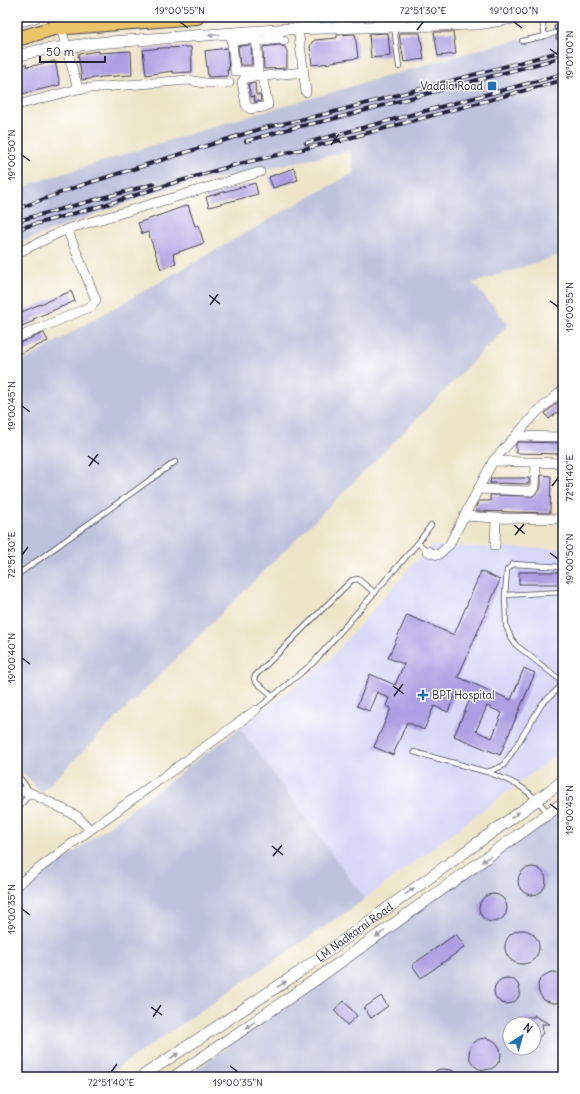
<svg xmlns="http://www.w3.org/2000/svg" width="580" height="1094" font-family="Delius,sans-serif">
<rect width="100%" height="100%" fill="#fff"/>
<filter id="ink" filterUnits="userSpaceOnUse"><feTurbulence type="fractalNoise" baseFrequency=".025" numOctaves="2"/><feDisplacementMap in="SourceGraphic" scale="8" xChannelSelector="R" yChannelSelector="G"/><feConvolveMatrix kernelMatrix="1 2 1 2 8 2 1 2 1" color-interpolation-filters="sRGB"/></filter>
<filter id="wash" filterUnits="userSpaceOnUse"><feTurbulence type="fractalNoise" baseFrequency=".012" numOctaves="4" result="noise"/><feDisplacementMap in="SourceGraphic" scale="16" xChannelSelector="R" yChannelSelector="G"/><feGaussianBlur stdDeviation="0.9" result="paint"/><feColorMatrix in="noise" values="0 0 0 0 0 0 0 0 0 0 0 0 0 0 0 0 0 1.4 0 .05"/><feComposite in="paint" operator="in"/></filter>
<g filter="url(#wash)">
<rect width="100%" height="100%" fill="#eee5c8"/>
<path fill="#d8d7f8" d="M429 546 563 549V750L365 899 240 728 328 661Z"/>
<path fill="#bfc2dd" fill-rule="evenodd" d="M563 29V254L473 283 509 324 403 433 41 793 25 774 17 773V365L91 321 298 203 354 173 350 151 160 191 60 227 17 244V190L33 183 222 124 480 49Z
M240 728 365 899 104 1077H17V895Z
M563 803V1077H186ZM510 1024H534V1048H510Z"/>
<g id="blocks">
<path fill="#ad9fe3" fill-rule="evenodd" d="M563 24V37L556 39V37L558 35 559 32 557 30 554 29V26Z
M434 32H453L456 54 438 56Z
M388 33 390 56 371 58 369 34Z
M399 33H420L424 59 404 62Z
M355 34 358 58 331 62V63L312 65 310 47 312 42 315 40 337 38V35Z
M251 45 252 65H240L238 46Z
M279 45 285 47 287 51V68L264 69 263 47Z
M191 47 192 72 173 73V71L146 75 143 50 162 48Z
M227 48 229 70H227L228 76 208 77 205 51Z
M99 51V53L131 51 132 75 102 77 82 80 78 54Z
M55 61 60 85 17 95V68L19 67 18 66 26 64 27 67Z
M255 83 256 95H260L261 101 255 102 254 96 251 97 248 84Z
M294 168 298 180 273 188 269 177Z
M255 183 258 194 209 207 206 197Z
M188 205 195 226 198 225 204 243 173 254 176 263 161 269 148 232 142 234 138 223Z
M71 291 75 301 33 319 34 321 17 328V314Z
M44 333 48 341 17 355V344Z
M563 398V408L549 419 545 413Z
M518 442 563 443V454L516 453V444Z
M541 475 551 476 550 513 476 511V506L479 501H490V495L533 496 539 491 541 488Z
M491 478H529V484L490 483Z
M481 571 500 580 458 677 511 700 524 668 535 673 500 755 454 736 470 699 456 693 448 712 434 706 424 730 407 722 393 755 374 747 391 708 386 706 389 698 377 692 369 711 357 706 370 674 395 685 404 664 388 658 407 615 454 635ZM487 706 502 713 492 738 476 731Z
M519 572H563V584H519Z
M518 881a14 14 0 1 1 28 0a14 14 0 1 1-28 0Z
M479 908a14 14 0 1 1 28 0a14 14 0 1 1-28 0Z
M505 947a17 17 0 1 1 34 0a17 17 0 1 1-34 0Z
M456 934 465 947 421 978 412 965Z
M551 972H555L563 976V1000L556 1003H552L544 1000 539 993 538 984 540 980 543 976Z
M494 991a13 13 0 1 1 26 0a13 13 0 1 1-26 0Z
M381 996 388 1006 371 1018 364 1008Z
M344 1001 357 1016 347 1025 334 1010Z
M534 1015 538 1018 550 1024H542L543 1033 534 1044V1024H512L526 1017H534Z
M469 1054a16 16 0 1 1 32 0a16 16 0 1 1-32 0Z
M442 1069 451 1070 463 1077H428L437 1070Z"/>
</g>
</g>
<g filter="url(#ink)">
<use href="#blocks" fill-opacity="0" stroke="#413f50" stroke-width="1"/>
<g fill="none" stroke-linecap="round" stroke-linejoin="round">
<g stroke="#413f50" stroke-width="6">
<path id="service" d="M541 17 545 36 555 33
M394 26 399 67
M522 41 545 36
M418 543 427 551
M17 575 175 462
M505 595 563 592
M273 696 256 682 254 679 255 676 352 580 358 579 375 593
M256 710 313 663 418 543 431 525
M414 752 487 772 503 766 513 751 542 704 561 686 559 679 516 645 510 636 506 626 505 595 507 570 513 564 563 567
M487 772C517 783 528 788 549 814
M17 774 31 793 17 809"/>
</g>
<g stroke="#413f50" stroke-width="10">
<path id="minor" d="M58 17 78 89
M298 29 306 92
M231 33 235 71H256L258 69 256 31
M231 41 256 39
M262 41 280 39 284 41
M262 76 268 105 264 107 250 109 246 105 242 82 245 78 304 72
M17 105 78 89 188 80 205 83H229
M17 253 67 229 260 172
M17 338 92 306 96 300 67 229
M516 436 563 437
M493 461 563 463
M478 489 531 491 535 487 536 462
M464 516 496 518 563 519
M563 519V508
M495 546 496 518
M427 551 432 553 438 555 449 545 493 461 537 412 563 390
M17 790 31 793 77 816 90 830
M17 885 90 830 256 710"/>
</g>
<g stroke="#413f50" stroke-width="12">
<g id="tertiary">
<path d="M17 22 35 17"/>
<path d="M17 56 36 51 96 43 289 29 478 24 519 17"/>
<path id="s1" d="M141 1077 298 973 563 781"/>
<path d="M174 1077 318 978 563 803"/>
</g>
</g>
<g stroke="#413f50" stroke-width="16">
<path id="primary" d="M17 39 54 28 197 17"/>
</g>
<use href="#service" stroke="#fff" stroke-width="4.5"/>
<use href="#minor" stroke="#fff" stroke-width="9"/>
<use href="#tertiary" stroke="#fff" stroke-width="11"/>
<use href="#primary" stroke="#edc569" stroke-width="14"/>
<g stroke="#22223b" stroke-width="4">
<path id="rail" d="M246 141 292 128 329 120 563 57
M306 143 563 74
M17 209 76 187 260 129 330 113 563 51
M17 221 154 184
M17 229 101 206 170 184 235 165 349 138 563 80"/>
</g>
<use href="#rail" stroke="#fff" stroke-width="2.5" stroke-dasharray="8" stroke-linecap="butt"/>
</g>
<defs><path id="oneway-solid" d="M-6-.8H1V-3.2L6.5 0L1 3.2V.8H-6Z"/></defs>
<g fill="#9c9ca7">
<use href="#oneway-solid" transform="translate(214 35) rotate(176)"/>
<use href="#oneway-solid" transform="translate(515 815) rotate(-36)"/>
<use href="#oneway-solid" transform="translate(486 859) rotate(145)"/>
<use href="#oneway-solid" transform="translate(410 891) rotate(-36)"/>
<use href="#oneway-solid" transform="translate(380 934) rotate(145)"/>
<use href="#oneway-solid" transform="translate(282 984) rotate(-33)"/>
<use href="#oneway-solid" transform="translate(250 1025) rotate(146)"/>
<use href="#oneway-solid" transform="translate(174 1056) rotate(-33)"/>
</g>
</g>
<path fill="none" stroke="#22223b" stroke-width="1.5" d="M180 22 188 28M514 22 522 28M417 30 423 22M550 49 558 55M330 135 341 143M331 145 339 134M22 155 30 161M209 295 220 304M550 301 558 307M210 305 218 294M22 406 30 412M88 456 99 464M89 466 98 454M552 486 558 478M514 525 525 534M515 535 524 524M550 553 558 559M22 555 28 547M22 658 30 664M393 686 404 694M394 696 403 684M550 804 558 810M272 846 283 855M273 856 282 845M22 909 30 915M151 1007 162 1015M153 1017 161 1005M230 1066 238 1072M111 1072 117 1064"/>
<g fill="#1f6fb2" stroke="#fff" stroke-width="1.5">
<rect x="487" y="81" width="10" height="10" rx="2"/>
<path d="M421 689h4v4h4v4h-4v4h-4v-4h-4v-4h4z"/>
</g>
<g text-anchor="middle" stroke-width="3" stroke-linejoin="round" paint-order="stroke">
<g font-size="11" fill="#22223b" stroke="#fff" text-anchor="end">
<text x="483" y="90">Vadala Road</text>
<text x="432" y="699" text-anchor="start">BPT Hospital</text>
</g>
<g font-size="11" fill="#22223b" stroke="#fff">
<text dy="4" stroke="none"><textPath href="#s1" startOffset="258">LM Nadkarni Road</textPath></text>
</g>
</g>
<rect width="580" height="1094" fill="none" stroke="#fff" stroke-width="44"/>
<g transform="translate(522 1036) rotate(37)"><circle r="19" fill="#ffffff" stroke="#a7a7b1"/>
<path d="M0-3L7 15L0 10L-7 15Z" fill="#1f6fb2"/>
<text y="-6" font-size="11" font-weight="bold" text-anchor="middle" fill="#22223b">N</text>
</g>
<path d="M40 56v6h65v-6" fill="none" stroke="#22223b" stroke-width="2"/>
<text x="46" y="56" font-size="12" fill="#22223b" stroke="#ffffff" stroke-width="3" paint-order="stroke">50 m</text>
<rect x="22" y="22" width="536" height="1050" fill="none" stroke="#22223b" stroke-width="1.5"/>
<g font-size="10" text-anchor="middle" fill="#22223b">
<text x="180" y="14">19°00'55"N</text>
<text x="423" y="14">72°51'30"E</text>
<text x="514" y="14">19°01'00"N</text>
<text transform="translate(569 55) rotate(-90)" y="4">19°01'00"N</text>
<text transform="translate(11 155) rotate(-90)" y="4">19°00'50"N</text>
<text transform="translate(569 307) rotate(-90)" y="4">19°00'55"N</text>
<text transform="translate(11 406) rotate(-90)" y="4">19°00'45"N</text>
<text transform="translate(569 478) rotate(-90)" y="4">72°51'40"E</text>
<text transform="translate(11 555) rotate(-90)" y="4">72°51'30"E</text>
<text transform="translate(569 559) rotate(-90)" y="4">19°00'50"N</text>
<text transform="translate(11 658) rotate(-90)" y="4">19°00'40"N</text>
<text transform="translate(569 810) rotate(-90)" y="4">19°00'45"N</text>
<text transform="translate(11 909) rotate(-90)" y="4">19°00'35"N</text>
<text x="111" y="1086">72°51'40"E</text>
<text x="238" y="1086">19°00'35"N</text>
</g>
</svg>
